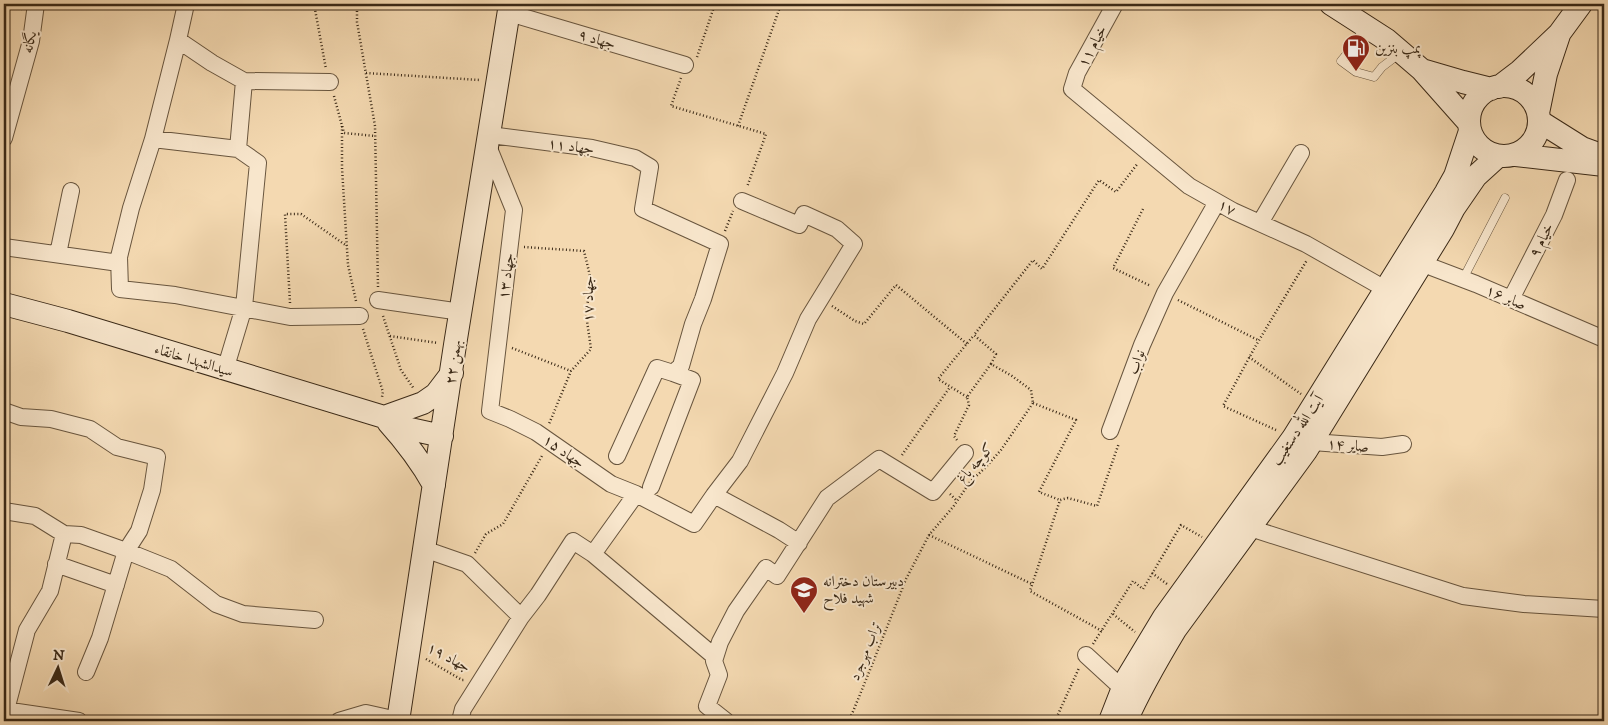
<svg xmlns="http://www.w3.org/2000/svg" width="1608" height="725" font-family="'IM FELL DW Pica',Amiri,serif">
<rect width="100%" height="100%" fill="#f4d9b1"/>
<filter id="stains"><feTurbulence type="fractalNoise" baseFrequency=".004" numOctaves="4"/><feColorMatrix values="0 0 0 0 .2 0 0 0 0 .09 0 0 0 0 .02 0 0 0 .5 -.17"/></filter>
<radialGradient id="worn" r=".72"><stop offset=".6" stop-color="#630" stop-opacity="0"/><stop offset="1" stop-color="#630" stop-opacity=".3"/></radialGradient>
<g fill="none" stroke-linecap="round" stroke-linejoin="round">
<g stroke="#68553e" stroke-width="9">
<path id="lane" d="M1362 26 1359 39 1341 61 1356 72 1374 77 1382 67 1399 54
M1463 279 1505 198"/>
</g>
<g stroke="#68553e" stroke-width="18">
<path id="street" d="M186 4 178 40 212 63 244 81 330 82
M1115 4 1077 73 1072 89 1189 186 1233 211 1306 244 1394 294
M509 13 685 65
M178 40 153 139 238 149 258 163 244 307 225 370
M490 135 592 148 635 158 650 167 643 209 720 244 703 299 693 324 681 366 673 373 657 368 617 456
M4 138 31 41 36 4
M153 139 131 208 119 257 120 289 175 295 290 317 360 316
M488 146 514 210 490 411 510 419 536 432 611 484 636 494
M238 149 244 81
M1260 223 1301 153
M4 247 119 263
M58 254 71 191
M1413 260 1476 284 1604 339
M1511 299 1554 215 1567 180
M378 300 461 312
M4 411 21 417 51 419 90 429 117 447 157 457 152 490 139 531 126 551 81 535 64 534 35 516 4 511
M1110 431 1142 345 1165 293 1217 202
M1304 438 1312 442 1382 447 1403 444
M651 487 692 380 673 373
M714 495 740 461 785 373 808 319 854 244 837 229 804 214 799 225 742 201
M1242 523 1250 528 1463 596 1524 604 1604 609
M424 549 467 564 521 617
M56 564 116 585
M1086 655 1123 689
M715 657 593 554 636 494 694 524 714 495 779 530 799 543
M86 672 100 638 126 551 171 569 216 604 243 614 315 620
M4 710 79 721
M6 710 27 630 50 591 64 534
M339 721 366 713 402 721
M460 721 463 709 521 617 538 595 573 541 593 554
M726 721 707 706 719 675 714 661 720 642 736 611 766 568 777 576 827 498 879 459 933 492 965 453"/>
</g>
<g stroke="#3a2917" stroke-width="24">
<path id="secondary" d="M1331 4 1387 40 1422 70
M1469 121a35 35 0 1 1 70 0a35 35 0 1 1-70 0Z
M1499 87 1520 71 1559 34 1581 4
M1538 113 1546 74 1559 35
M1539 121 1582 148 1604 156
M1469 123 1422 70 1463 82 1491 89
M1516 155 1604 165
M4 304 68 321 384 417 401 427 442 436
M384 417 423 403 436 394 452 373
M388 422C406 442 421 462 434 485
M398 721 455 345 510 4
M1110 721 1126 680 1164 617 1293 438 1446 192 1455 176 1470 131
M1126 721C1140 689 1157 660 1175 630L1306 451 1443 229 1454 208 1476 176 1498 156"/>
</g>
<path stroke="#3a2917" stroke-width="2.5" stroke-dasharray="1 2.5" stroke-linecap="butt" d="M314 4 326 69
M357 4V22L375 126 378 287
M1599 4 1604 7
M4 5 22 9
M697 57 715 4
M366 73 480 80
M681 78 671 106 766 134 747 187
M334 96 344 133 375 136
M342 126V168L348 265 356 301
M738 126 781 4
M1143 209 1113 268 1151 286
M725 231 733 211
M524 247 584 251 591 280 586 314 591 349 571 371 549 424
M1178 300 1258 340
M290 303 285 214H301L347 246
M832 306 855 321 864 324 896 285 967 344
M383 316 401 370 414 389
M363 329 383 392 382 397
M390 336 438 343
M512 348 571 371
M1249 357 1301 394
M991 364 996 354 974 335 1033 260 1042 269 1099 180 1116 192 1138 163
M967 397 938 379 974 335
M1033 403 1076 420 1039 492 1060 500
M1276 430 1223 406 1255 347 1307 260
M957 440 954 436 969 405 967 397 991 364 1012 376 1031 390 1033 403
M902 455 950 387
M950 494 957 501
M929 535 1032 584
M475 553 486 534 503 524 543 454
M1152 573 1167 584
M1113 614 1135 632
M1102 631 1030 591 1060 500 1068 498 1097 506 1119 443
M1093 644 1133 581 1143 589 1181 525 1202 537
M426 659 462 680H465
M847 721 852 714 872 665 906 579 929 535 953 507 970 482 986 467 1001 450 1033 403
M1055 721 1079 668"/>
<use href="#lane" stroke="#f8e6cc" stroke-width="8"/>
<use href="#street" stroke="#f8e6cc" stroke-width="16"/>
<use href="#secondary" stroke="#f8e6cc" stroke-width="22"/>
</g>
<defs>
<g id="fuel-pin" transform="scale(1.4375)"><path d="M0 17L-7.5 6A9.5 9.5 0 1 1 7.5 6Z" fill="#8f2418" stroke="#f8e6cc"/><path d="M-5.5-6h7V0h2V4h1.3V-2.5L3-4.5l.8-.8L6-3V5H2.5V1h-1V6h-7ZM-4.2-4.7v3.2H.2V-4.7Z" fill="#fff"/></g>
<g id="school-pin" transform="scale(1.4375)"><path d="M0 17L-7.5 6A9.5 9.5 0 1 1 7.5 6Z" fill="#8f2418" stroke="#f8e6cc"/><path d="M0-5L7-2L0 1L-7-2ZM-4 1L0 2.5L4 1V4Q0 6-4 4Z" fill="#fff"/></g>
</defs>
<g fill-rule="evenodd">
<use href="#fuel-pin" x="1356" y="48"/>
<use href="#school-pin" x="804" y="590"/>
</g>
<g text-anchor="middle" stroke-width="4" stroke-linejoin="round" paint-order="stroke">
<g font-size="15" fill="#3a2917" stroke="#f8e6cc">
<text transform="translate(597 39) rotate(16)" y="5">جهاد ۹</text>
<text transform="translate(29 42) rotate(-77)" y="5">یگانه</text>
<text transform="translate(1092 46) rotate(-62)" y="5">خیام ۱۱</text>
<text transform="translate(571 146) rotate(8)" y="5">جهاد ۱۱</text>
<text transform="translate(1227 207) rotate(28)" y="5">۱۷</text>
<text transform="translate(1541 240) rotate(-63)" y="5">خیام ۹</text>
<text transform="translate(506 276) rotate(-83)" y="5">جهاد ۱۳</text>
<text transform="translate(1506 297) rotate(23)" y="5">صابر ۱۶</text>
<text transform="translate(588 299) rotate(-90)" y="5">جهاد ۱۷</text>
<text transform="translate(194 360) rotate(17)" y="5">سیدالشهدا خانقاء</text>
<text transform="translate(453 362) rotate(-82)" y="5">۲۲ بهمن</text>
<text transform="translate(1136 362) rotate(-70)" y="5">نواب</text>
<text transform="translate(1297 430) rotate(-56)" y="5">آیت الله دستغیب</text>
<text transform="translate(1348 445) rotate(5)" y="5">صایر ۱۴</text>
<text transform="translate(564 451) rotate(35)" y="5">جهاد ۱۵</text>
<text transform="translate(975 463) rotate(-49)" y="5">کوچه باغ</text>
<text transform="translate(865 651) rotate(-68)" y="5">تراب مهرجرد</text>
<text transform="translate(449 657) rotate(28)" y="5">جهاد ۱۹</text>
</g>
<g font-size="15" fill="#3a2917" stroke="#f8e6cc" text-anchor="start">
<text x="1375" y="53">پمپ بنزین</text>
<text x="823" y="586">دبیرستان دخترانه<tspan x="823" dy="17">شهید فلاح</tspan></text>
</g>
</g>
<rect width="1608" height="725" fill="none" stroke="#f4d9b1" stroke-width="20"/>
<rect x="5" y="5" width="1598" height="715" fill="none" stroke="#3a2917" stroke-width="2.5"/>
<rect x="10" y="10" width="1588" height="705" fill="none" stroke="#3a2917"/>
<g transform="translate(58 668) rotate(4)" stroke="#f8e6cc" stroke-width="4" paint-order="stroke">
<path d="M0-4L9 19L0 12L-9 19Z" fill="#3a2917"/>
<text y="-8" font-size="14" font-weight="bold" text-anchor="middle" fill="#3a2917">N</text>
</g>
<rect width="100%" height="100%" filter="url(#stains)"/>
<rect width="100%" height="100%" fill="url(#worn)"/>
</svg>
